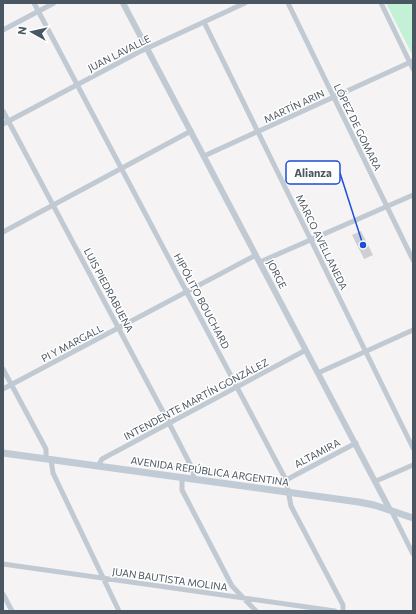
<svg xmlns="http://www.w3.org/2000/svg" width="416" height="614" font-family="Commissioner,sans-serif">
<rect width="100%" height="100%" fill="#f5f3f3"/>
<path fill="#c3f1d5" d="M386 3H413V54H412Z"/>
<path fill="#cdcfd5" d="M361 231 373 255 364 259 352 235Z"/>
<g fill="none" stroke-linecap="round" stroke-linejoin="round">
<path stroke="#c1cad2" stroke-width="5" d="M34 3 286 480 291 506 343 605V611
M288 3 413 260
M381 3 413 69
M204 22 413 448
M3 30 54 3
M3 111 169 423 192 468 194 479
M3 124 139 52 245 3
M204 156 413 61
M3 232 191 131
M260 262 413 195
M3 369 46 449V459
M318 373 413 330
M3 389 256 255
M51 460 53 473 119 611
M98 466 102 459 306 350
M182 477V490L232 586 256 611
M286 480 356 443
M376 481 413 465
M391 510 413 554
M3 564 335 611
M3 594 12 611"/>
<path stroke="#c1cad2" stroke-width="6" d="M123 3 390 510"/>
<path stroke="#c1cbd6" stroke-width="7" d="M3 453 359 502 374 505 413 518"/>
</g>
<g text-anchor="middle" stroke-width="3" stroke-linejoin="round" paint-order="stroke">
<g font-size="10" fill="#4a5661" stroke="#fff">
<text transform="translate(119 53) rotate(-27)" y="4">JUAN LAVALLE</text>
<text transform="translate(294 106) rotate(-25)" y="4">MARTÍN ARIN</text>
<text transform="translate(358 127) rotate(64)" y="4">LÓPEZ DE GOMARA</text>
<text transform="translate(322 242) rotate(64)" y="4">MARCO AVELLANEDA</text>
<text transform="translate(277 274) rotate(63)" y="4">JORGE</text>
<text transform="translate(109 290) rotate(62)" y="4">LUIS PIEDRABUENA</text>
<text transform="translate(202 301) rotate(62)" y="4">HIPÓLITO BOUCHARD</text>
<text transform="translate(72 343) rotate(-28)" y="4">PI Y MARGALL</text>
<text transform="translate(196 399) rotate(-28)" y="4">INTENDENTE MARTÍN GONZÁLEZ</text>
<text transform="translate(317 453) rotate(-28)" y="4">ALTAMIRA</text>
<text transform="translate(210 471) rotate(8)" y="4">AVENIDA REPÚBLICA ARGENTINA</text>
<text transform="translate(170 579) rotate(8)" y="4">JUAN BAUTISTA MOLINA</text>
</g>
</g>
<path fill="none" stroke="#1d4ed8" stroke-width="1.5" d="M363 245L340 173"/>
<circle fill="#1d4ed8" stroke="#fff" stroke-width="1.5" cx="363" cy="245" r="4"/>
<rect fill="#fff" stroke="#1d4ed8" stroke-width="1.5" x="286" y="161" width="54" height="23" rx="4"/>
<g font-size="11" text-anchor="middle" font-weight="bold" fill="#4a5661">
<text x="313" y="177">Alianza</text>
</g>
<rect width="416" height="614" fill="none" stroke="#4a5661" stroke-width="8"/>
<g transform="translate(32 32) rotate(278)" stroke="#ffffff" stroke-width="3" paint-order="stroke">
<path d="M0-3L7 15L0 10L-7 15Z" fill="#4a5661"/>
<text y="-6" font-size="11" font-weight="bold" text-anchor="middle" fill="#4a5661">N</text>
</g>
</svg>
